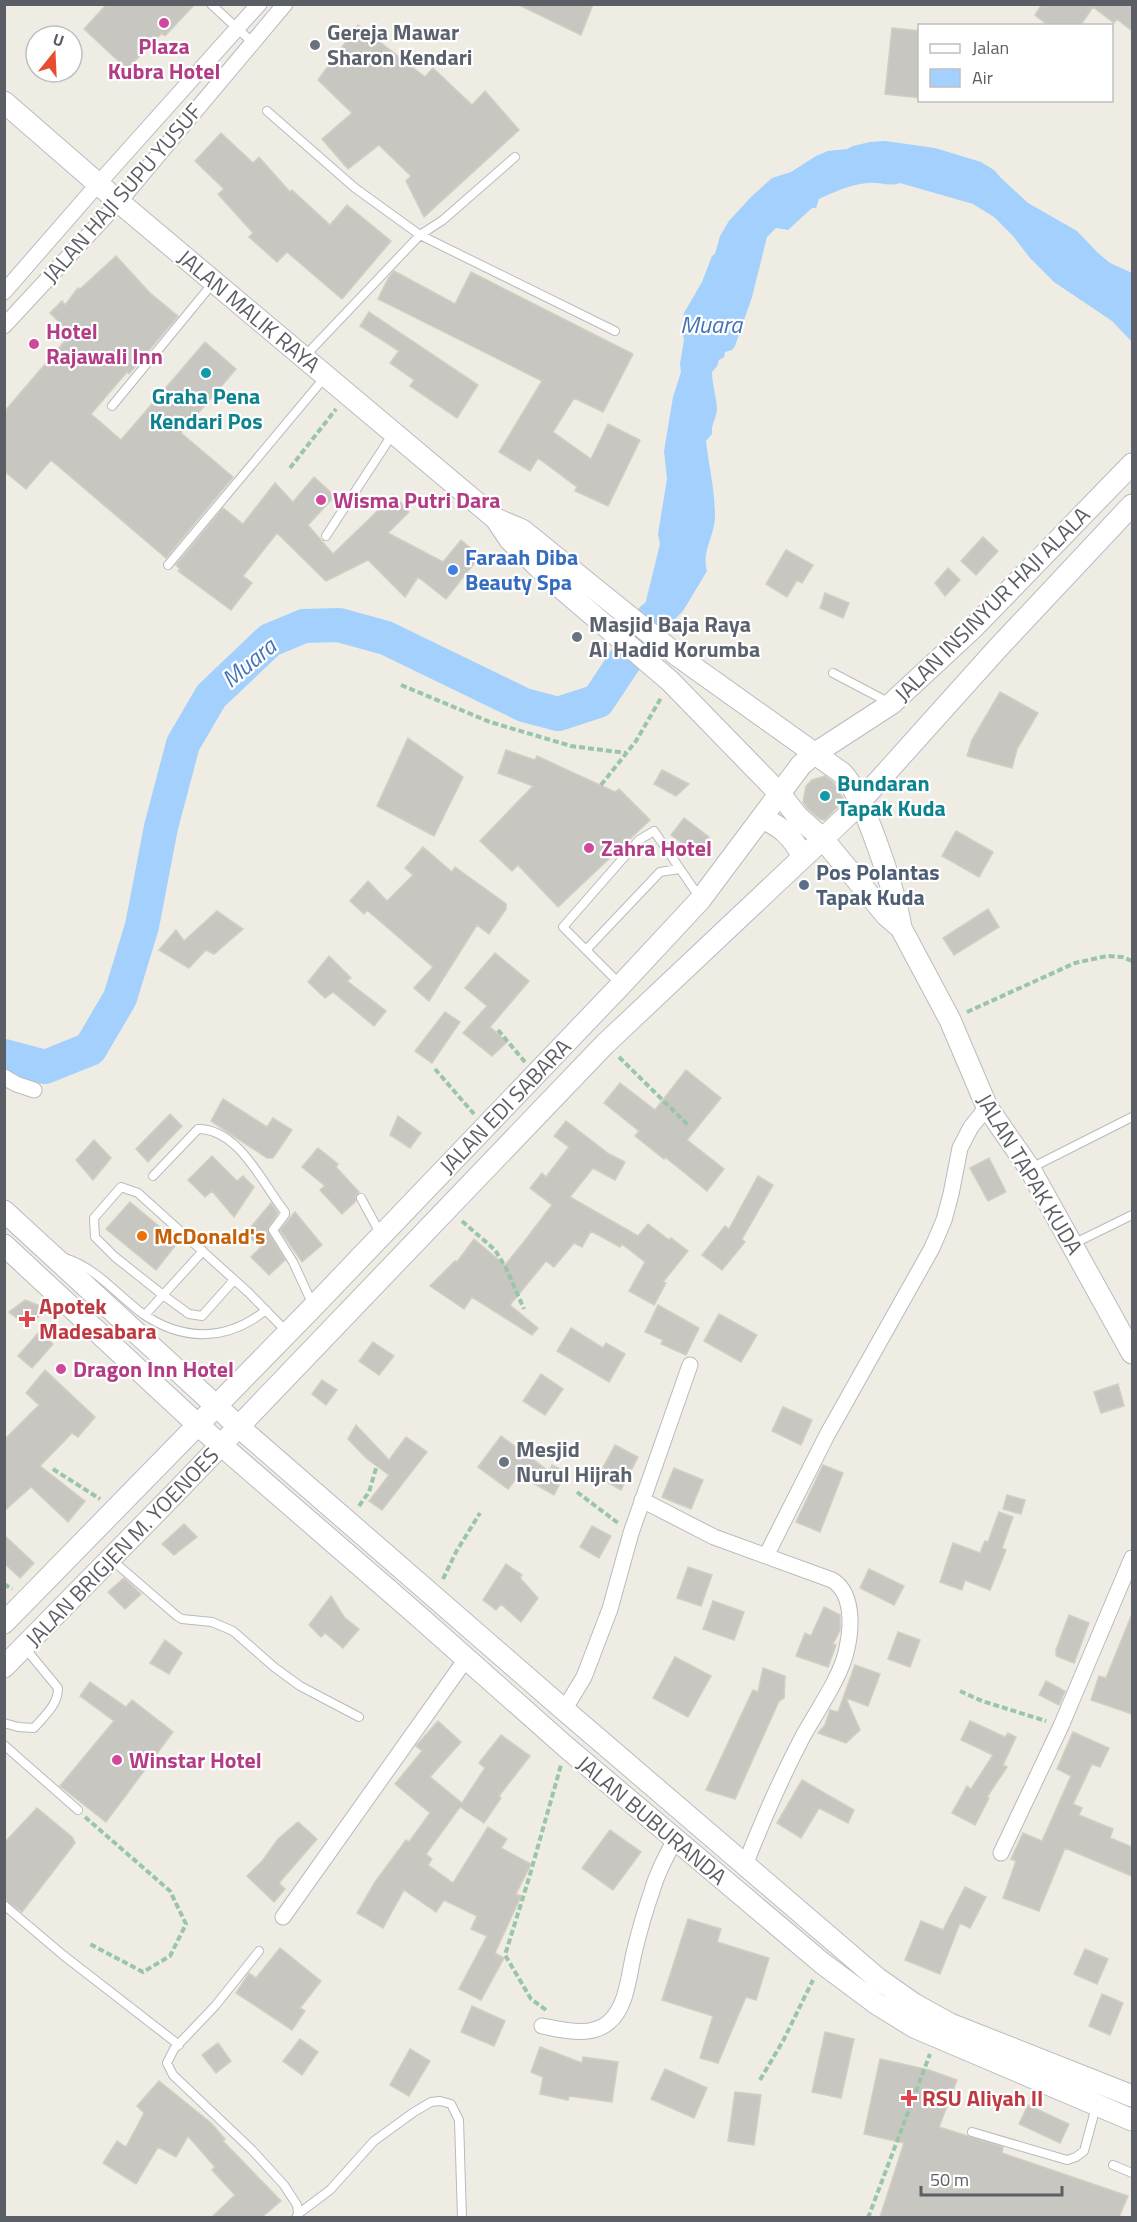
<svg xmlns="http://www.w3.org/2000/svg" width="1137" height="2222" font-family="'Titillium Web',sans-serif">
<rect width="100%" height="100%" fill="#eeece3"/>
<path fill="#a4d0fd" d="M885 141 935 148 981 162 994 170 1000 177 1028 203 1077 231 1098 253 1110 263 1132 273V342L1112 321 1054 282 1030 258 1013 236 994 217 973 204 900 183C890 187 879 182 868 183 851 184 834 192 819 199L816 208H812L788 230 776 228 767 237 752 297 735 346 732 350 725 352 724 357 719 360 717 366 712 372C712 385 717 399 717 410 716 419 711 424 712 434L706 441C709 466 715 491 715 516 715 536 701 551 707 571L683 611 674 620 673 626 668 632 664 634 642 617 660 544 658 534 667 479 664 451 673 397 681 372 680 364 684 340 681 327 684 313 702 282 712 256 715 254 720 236 729 221 750 198 772 178 791 172 816 156 828 151 847 149 853 146 870 142Z"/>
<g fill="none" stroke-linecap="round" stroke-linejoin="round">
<path stroke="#a4d0fd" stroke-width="34" d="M4 1056 45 1067 90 1049 120 998 142 926 161 827 183 744 211 696 270 640 304 626 339 625 386 638 524 705 558 714 598 701 653 618"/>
</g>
<path fill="#c8c6c0" stroke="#d2cec2" stroke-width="1.5" d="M107 4H195L165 36 162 33 127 69 84 29Z
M517 4H593L581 35Z
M1042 4H1132V31L1117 19 1114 23 1093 7 1080 26H1049L1035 15Z
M358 25 425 77 433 68 472 105 485 91 519 130 424 217 406 181 411 176 379 145 348 169 322 139 352 113 318 80Z
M892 28 920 31V98L885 94Z
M221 133 253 163 259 157 290 192 292 190 330 225 347 205 391 241 342 299 287 252 277 262 249 237 253 233 218 194 224 189 195 161Z
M116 256 150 293 178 316 129 374 127 372 91 414 121 440 205 342 236 369 181 433 233 477 166 558 51 460 26 489 4 471V412L71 334 50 313 62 301 65 305 78 288 80 289Z
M394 271 455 304 471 272 633 354 603 412 574 398 553 432 591 459 608 424 640 440 608 506 575 491 577 487 538 458 530 471 499 452 542 381 378 299 389 277Z
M369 312 478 385 457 418 410 386 414 380 390 363 399 351 360 326Z
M314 477 335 496 308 525 333 554 394 495 409 512 388 533 443 562 461 540 480 556 446 599 418 577 405 597 368 560 326 581 277 533 243 576 252 583 231 610 178 571 180 569 176 565 223 508 243 524 275 483 293 502Z
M983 537 998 551 976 575 961 561Z
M786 550 813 565 802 583 797 580 787 597 766 584Z
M948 568 960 580 945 596 935 583Z
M825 593 849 603 843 618 820 608Z
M1000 692 1038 713 1017 749 1012 768 967 756 972 740Z
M408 738 463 777 434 836 377 806Z
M506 750 535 760 537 756 615 792 619 789 650 820 558 907 518 865 512 871 480 841 533 786 498 773Z
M662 770 689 784 676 796 654 784Z
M825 776 833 782 844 800 825 820 820 819 807 808 803 802 806 786 812 780Z
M684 818 709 837 697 854 671 835Z
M956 831 993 852 979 877 942 856Z
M423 847 452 872 455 867 506 904V909L489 934 477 925 429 1001 414 988 433 967 367 910 364 914 350 901 368 881 387 901 413 875 405 868Z
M988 909 999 927 954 955 943 938Z
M217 911 243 929 214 954 206 950 189 968 159 950 176 930 184 941Z
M495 953 529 981 490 1027 507 1042 492 1056 463 1033 487 1006 465 988Z
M329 956 351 978 347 981 386 1011 374 1026 333 992 325 998 308 982Z
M445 1012 460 1022 432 1063 415 1051Z
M686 1070 721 1098 687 1140 724 1169 707 1191 665 1157 664 1159 635 1136 639 1131 604 1103 620 1083 655 1110Z
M223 1099 267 1127 273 1118 292 1130 273 1158H267L211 1121Z
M170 1114 182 1126 148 1162 136 1149Z
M398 1116 421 1133 410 1148 390 1135Z
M566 1121 609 1154 625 1162 615 1180 593 1168 570 1197 638 1236 648 1224 669 1240 671 1238 688 1251 663 1282 666 1283 654 1305 629 1291 645 1262 622 1244 620 1247 591 1231 582 1247 574 1243 554 1267 546 1261 510 1305 538 1328 532 1335 472 1297 464 1309 430 1286 455 1261 457 1262 474 1239 505 1265 523 1243 552 1205 530 1188 542 1173 546 1177 569 1147 554 1136Z
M94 1140 111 1158 93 1180 76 1160Z
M318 1148 338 1164 336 1167 359 1192 356 1195V1201L342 1214 320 1190 325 1186 302 1167Z
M212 1156 237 1181 243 1176 254 1187 234 1217 212 1191 205 1197 188 1180Z
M989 1158 1006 1192 988 1201 970 1168Z
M758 1176 773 1185 742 1239 745 1242 722 1270 702 1255 725 1226 729 1229Z
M130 1202 178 1242 156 1270 106 1229Z
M271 1203 278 1213 267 1230 285 1260 269 1275 251 1257 261 1247 245 1234Z
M295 1212 322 1245 302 1262 280 1230Z
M25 1300 48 1309 27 1326 9 1312Z
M658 1305 699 1328 686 1355 661 1344 663 1340 645 1332Z
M719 1314 757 1335 741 1362 704 1341Z
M571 1328 603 1348 606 1343 625 1354 609 1382 557 1351Z
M39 1332 53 1344 32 1368 18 1356Z
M373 1342 394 1356 379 1375 359 1361Z
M45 1370 95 1417 78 1437 72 1433 40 1466 85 1501 68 1522 31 1487 4 1511V1440L39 1405 26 1393Z
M541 1374 563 1389 545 1415 523 1401Z
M322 1380 337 1390 326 1405 312 1394Z
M1118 1384 1124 1406 1101 1413 1094 1392Z
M783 1407 812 1420 801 1445 772 1431Z
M356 1425 389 1460 406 1437 427 1452 382 1510 369 1501 389 1475 366 1458 348 1439Z
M501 1436 549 1471 552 1465 566 1472 554 1495 519 1475 508 1489 478 1467Z
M615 1445 638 1457 621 1490 598 1477Z
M823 1465 843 1473 820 1532 796 1522Z
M674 1468 703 1480 691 1509 662 1497Z
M1007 1495 1025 1500 1021 1514 1003 1509Z
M999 1512 1013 1517 1002 1548 1006 1550 990 1590 965 1580 962 1590 940 1582 953 1543 980 1553 985 1541 988 1542Z
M184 1524 197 1537 174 1555 162 1544Z
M592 1526 611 1536 599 1558 580 1547Z
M4 1535 34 1563 20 1578 4 1563Z
M506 1564 522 1575 520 1578 538 1598 521 1622 501 1604 496 1610 483 1600Z
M688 1567 712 1575 701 1606 677 1598Z
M869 1569 904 1586 894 1605 860 1588Z
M124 1578 141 1594 125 1609 108 1592Z
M331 1596 344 1617 359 1629 343 1648 325 1633 321 1637 309 1625Z
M713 1601 744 1612 734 1640 703 1629Z
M824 1607 840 1615V1630L833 1644 836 1645 828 1667 796 1656 805 1633 811 1636Z
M1132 1614V1714L1091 1700 1099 1676 1106 1678Z
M1069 1615 1089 1623 1074 1663 1056 1656V1650Z
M898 1632 920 1640 910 1667 888 1659Z
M165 1640 182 1653 169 1674 150 1663Z
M675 1657 711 1676 688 1717 653 1698Z
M855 1665 880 1674 868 1706 846 1698 860 1730 846 1743 818 1733 825 1725 830 1710 838 1712Z
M763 1668 785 1676 784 1698 779 1701 735 1799 706 1790 753 1690 758 1692Z
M1046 1681 1065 1691 1059 1705 1039 1695Z
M90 1682 126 1707 132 1700 173 1732 106 1822 60 1786 114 1721 80 1696Z
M438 1721 461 1742 430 1777 462 1803 485 1768 479 1763 501 1735 530 1756 499 1796 501 1798 484 1823 460 1807 426 1854 432 1859 428 1865 453 1883 488 1827 507 1839 501 1848 531 1864 516 1894 521 1896 495 1953 504 1958 481 2000 459 1989 487 1936 471 1929 477 1916 444 1900 436 1912 404 1890 383 1928 357 1913 375 1882 406 1840 409 1842 430 1813 395 1784 422 1751 416 1746Z
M970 1721 1005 1737 1008 1733 1016 1737 1003 1765 1007 1767 987 1797 989 1798 975 1825 952 1813 967 1786 971 1789 993 1755 961 1740Z
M1073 1732 1109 1748 1100 1767 1092 1764 1073 1804 1082 1808 1079 1815 1113 1829 1110 1838 1132 1847V1876L1065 1848 1039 1911 1003 1898 1016 1861 1011 1859 1023 1833 1042 1841 1071 1776 1057 1769Z
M802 1780 854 1810 848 1823 819 1808 801 1838 777 1823Z
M37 1808 72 1837 75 1843 22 1912 4 1899V1843Z
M298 1822 317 1839 279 1883 285 1889 274 1902 247 1876 263 1860 278 1839Z
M610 1830 641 1852 613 1890 582 1868Z
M965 1887 986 1897 970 1928 960 1923 940 1974 905 1960 921 1921 943 1930Z
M688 1919 721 1929 717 1942 769 1958 756 2000 746 1997 718 2063 700 2058 713 2016 662 2000Z
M280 1948 321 1981 300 2008 305 2011 292 2030 236 1993 249 1973 256 1978Z
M1085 1949 1108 1959 1097 1984 1074 1974Z
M1102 1994 1123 2003 1110 2035 1089 2026Z
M472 2006 505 2021 494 2046 461 2032Z
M825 2032 854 2039 841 2098 812 2092Z
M300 2039 318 2052 302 2075 283 2061Z
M218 2043 231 2061 216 2073 202 2055Z
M540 2047 582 2063 583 2057 618 2062 612 2102 569 2096 568 2100 540 2094 543 2077 531 2072Z
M410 2049 430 2061 409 2096 390 2085Z
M880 2059 929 2070 957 2080 939 2127 1003 2147 1002 2153 1128 2196 1119 2217H880L904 2143 864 2134Z
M665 2069 707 2088 694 2118 651 2099Z
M159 2081 211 2123 225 2139 223 2141 281 2201 262 2217H212L235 2195 212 2170 215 2167 188 2136 176 2157 158 2147 136 2184 103 2163 117 2141 126 2147 144 2113 137 2106Z
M735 2092 761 2095 754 2145 728 2141Z
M1028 2105 1069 2124 1060 2143 1019 2124Z"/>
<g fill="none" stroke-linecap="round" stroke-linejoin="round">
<g stroke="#b8babf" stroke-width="10">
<path id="lane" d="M211 4 252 42
M267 111 355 188 420 235 615 331
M306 355 420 235 443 220 515 157
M112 406 213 283
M326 536 392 435
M168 565 325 377
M833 673 890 703
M587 949 660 872 679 869
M619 983 563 927 639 840 654 831 700 898
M1031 1168 1132 1117
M153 1176 198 1129C239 1129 262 1183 285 1212V1214L273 1230 293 1262 313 1305
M361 1198 380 1233
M1073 1244 1132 1215
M203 1251 163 1295 189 1314 202 1316 234 1280
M65 1258C97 1268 117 1295 143 1314 184 1342 228 1341 266 1310
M145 1315 163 1295 115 1257 95 1237 94 1218 121 1187 138 1193 249 1293 286 1331
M112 1560 177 1616 182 1619 212 1622 233 1631 274 1667 300 1686 359 1717
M4 1723 18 1727 34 1728C45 1715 58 1705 58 1688L25 1648
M4 1745 78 1810
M4 1905 63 1955 179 2045
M259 1951 215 2006 174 2049 167 2063 173 2075 252 2150 284 2185 297 2205 298 2214 296 2218
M972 2132 1067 2160 1076 2157 1084 2151 1096 2107
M1113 2165 1132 2173
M298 2214 330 2190 374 2141 414 2112 431 2102 440 2101 451 2104 459 2120 462 2218"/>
</g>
<g stroke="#b8babf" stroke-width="17">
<path id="street" d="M4 292 98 184 259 4
M4 326 119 202 285 4
M4 1077 16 1084 34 1090
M642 1500 714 1537 832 1580C853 1592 852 1626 847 1648 842 1676 816 1712 802 1738 780 1780 762 1822 745 1865
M766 1556 827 1435 932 1248 944 1220 951 1194 960 1148 971 1127 987 1107
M564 1710 584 1677 610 1609 631 1533 690 1365
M1001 1853 1061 1726 1132 1558
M283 1917 466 1659
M542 2026C563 2030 591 2038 609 2022 627 2007 629 1974 634 1953 639 1932 645 1911 652 1891 657 1873 666 1856 675 1840"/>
</g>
<g stroke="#b9bbc1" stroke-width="23">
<path id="secondary" d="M4 102 119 202 496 519 522 530 678 656 842 773C864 795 896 895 901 928
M496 519 510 540 553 581 670 681 780 794 798 817 822 838 886 915 901 928 950 1020 987 1107 1030 1169 1132 1353
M762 818C782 827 793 837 802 856
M4 1211 239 1427 562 1708 877 1978 914 2004 950 2024 1132 2096
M4 1245 198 1425 416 1614 566 1747 822 1963 877 2004 914 2027 1132 2120
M4 1623 313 1307 621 985 700 900 801 765 814 754 891 704 974 627 1132 464
M4 1667 176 1492 605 1044 848 815 997 649 1132 505"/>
</g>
<path stroke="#99c5a9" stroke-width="4" stroke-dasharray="6 3" stroke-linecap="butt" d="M290 468 336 409
M401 685 490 722 571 746 626 753
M601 785 636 741 661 698
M967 1012 1075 963 1107 956 1122 957 1132 961
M498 1030 525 1062
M619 1057 688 1125
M435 1069 474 1114
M462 1221 495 1250 506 1268 524 1309
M53 1469 100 1499
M577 1492 618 1523
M359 1506 369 1492 377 1465
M443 1579 456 1552 480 1513
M4 1584 12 1589
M960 1691 982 1701 1046 1721
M85 1817 170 1891 186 1924 170 1956 143 1972 88 1943
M546 2010 531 1999 505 1955 529 1878 561 1765
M760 2080 783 2041 813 1980
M868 2218 930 2054"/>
<use href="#lane" stroke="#fff" stroke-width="8"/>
<use href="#street" stroke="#fff" stroke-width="15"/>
<use href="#secondary" stroke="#fff" stroke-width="21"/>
</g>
<g fill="#d1479c" stroke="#fff" stroke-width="2">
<circle cx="164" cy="23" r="6"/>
<circle cx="34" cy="344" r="6"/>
<circle cx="321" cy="500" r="6"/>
<circle cx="589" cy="848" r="6"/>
<circle cx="61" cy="1369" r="6"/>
<circle cx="117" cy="1760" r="6"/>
</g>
<g fill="#6b7280" stroke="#fff" stroke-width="2">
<circle cx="315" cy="45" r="6"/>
<circle cx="577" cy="637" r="6"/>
<circle cx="504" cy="1462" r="6"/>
</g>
<g fill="#0f9aa8" stroke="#fff" stroke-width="2">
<circle cx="206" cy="373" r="6"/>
<circle cx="825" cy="796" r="6"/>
</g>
<circle fill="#3f7fe0" stroke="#fff" stroke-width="2" cx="453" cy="570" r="6"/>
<circle fill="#5c6f8a" stroke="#fff" stroke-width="2" cx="804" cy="885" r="6"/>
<circle fill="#e8710a" stroke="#fff" stroke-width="2" cx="142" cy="1236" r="6"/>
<g fill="#e0444e" stroke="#fff" stroke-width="2">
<path d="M24 1310h6v6h6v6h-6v6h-6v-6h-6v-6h6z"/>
<path d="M906 2089h6v6h6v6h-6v6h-6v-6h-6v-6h6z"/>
</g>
<g text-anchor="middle" stroke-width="4.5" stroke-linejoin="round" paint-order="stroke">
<g font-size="22" font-weight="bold" fill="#5b616d" stroke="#fff" text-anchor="start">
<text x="327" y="40">Gereja Mawar<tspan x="327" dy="25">Sharon Kendari</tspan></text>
<text x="589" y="632">Masjid Baja Raya<tspan x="589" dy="25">Al Hadid Korumba</tspan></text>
<text x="516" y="1457">Mesjid<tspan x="516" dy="25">Nurul Hijrah</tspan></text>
</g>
<g font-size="22" font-weight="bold" fill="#b23c85" stroke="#fff" text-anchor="start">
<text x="164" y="54" text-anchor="middle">Plaza<tspan x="164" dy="25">Kubra Hotel</tspan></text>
<text x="46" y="339">Hotel<tspan x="46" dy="25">Rajawali Inn</tspan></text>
<text x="333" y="508">Wisma Putri Dara</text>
<text x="601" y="856">Zahra Hotel</text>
<text x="73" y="1377">Dragon Inn Hotel</text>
<text x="129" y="1768">Winstar Hotel</text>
</g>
<g font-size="22" fill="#5b5e64" stroke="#fff">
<text transform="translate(122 193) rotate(-49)" y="8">JALAN HAJI SUPU YUSUF</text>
<text transform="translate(249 311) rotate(40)" y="8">JALAN MALIK RAYA</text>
<text transform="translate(992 604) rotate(-45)" y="8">JALAN INSINYUR HAJI ALALA</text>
<text transform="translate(505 1106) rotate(-46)" y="8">JALAN EDI SABARA</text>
<text transform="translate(1030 1174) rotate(59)" y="8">JALAN TAPAK KUDA</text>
<text transform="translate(122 1547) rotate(-46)" y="8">JALAN BRIGJEN M. YOENOES</text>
<text transform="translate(652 1820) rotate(40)" y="8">JALAN BUBURANDA</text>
</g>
<g font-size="22" font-weight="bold" fill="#0d838f" stroke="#fff">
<text x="206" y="404">Graha Pena<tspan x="206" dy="25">Kendari Pos</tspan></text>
<text x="837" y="791" text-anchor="start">Bundaran<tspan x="837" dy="25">Tapak Kuda</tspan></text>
</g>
<g font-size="22" font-weight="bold" fill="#366cbe" stroke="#fff" text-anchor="start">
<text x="465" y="565">Faraah Diba<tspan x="465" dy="25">Beauty Spa</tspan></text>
</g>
<g font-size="22" font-weight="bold" fill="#4e5e75" stroke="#fff" text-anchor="start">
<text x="816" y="880">Pos Polantas<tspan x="816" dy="25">Tapak Kuda</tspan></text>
</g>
<g font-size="22" font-weight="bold" fill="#c56008" stroke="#fff" text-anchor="start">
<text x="154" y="1244">McDonald's</text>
</g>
<g font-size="22" font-weight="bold" fill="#be3a42" stroke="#fff" text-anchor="start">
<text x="39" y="1314">Apotek<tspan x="39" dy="25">Madesabara</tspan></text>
<text x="922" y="2106">RSU Aliyah II</text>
</g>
<g font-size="24" font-style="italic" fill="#4374b7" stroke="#fff">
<text x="711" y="333">Muara</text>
<text transform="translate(249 663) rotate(-40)" y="8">Muara</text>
</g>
</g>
<rect width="1137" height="2222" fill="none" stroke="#5b5e64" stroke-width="12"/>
<rect x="918" y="24" width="195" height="78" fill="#ffffff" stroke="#bdbfc1" stroke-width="1.5"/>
<rect x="930" y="44" width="30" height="9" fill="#ffffff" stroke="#bdbfc1" stroke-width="1.5"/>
<text x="972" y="54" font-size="18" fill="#5b5e64">Jalan</text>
<rect x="930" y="69" width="30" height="18" fill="#a4d0fd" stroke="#bdbfc1" stroke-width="1.5"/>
<text x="972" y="84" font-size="18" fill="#5b5e64">Air</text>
<g transform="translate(54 54) rotate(18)"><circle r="28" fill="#ffffff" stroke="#bdbfc1" stroke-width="1.5"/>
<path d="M0-4.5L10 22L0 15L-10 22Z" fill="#e54d31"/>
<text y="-9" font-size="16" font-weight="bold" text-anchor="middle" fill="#5b5e64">U</text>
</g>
<path d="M921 2186v9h141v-9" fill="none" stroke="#5b5e64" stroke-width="3"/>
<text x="930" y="2186" font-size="18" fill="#5b5e64" stroke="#ffffff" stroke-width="4.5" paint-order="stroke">50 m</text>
</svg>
